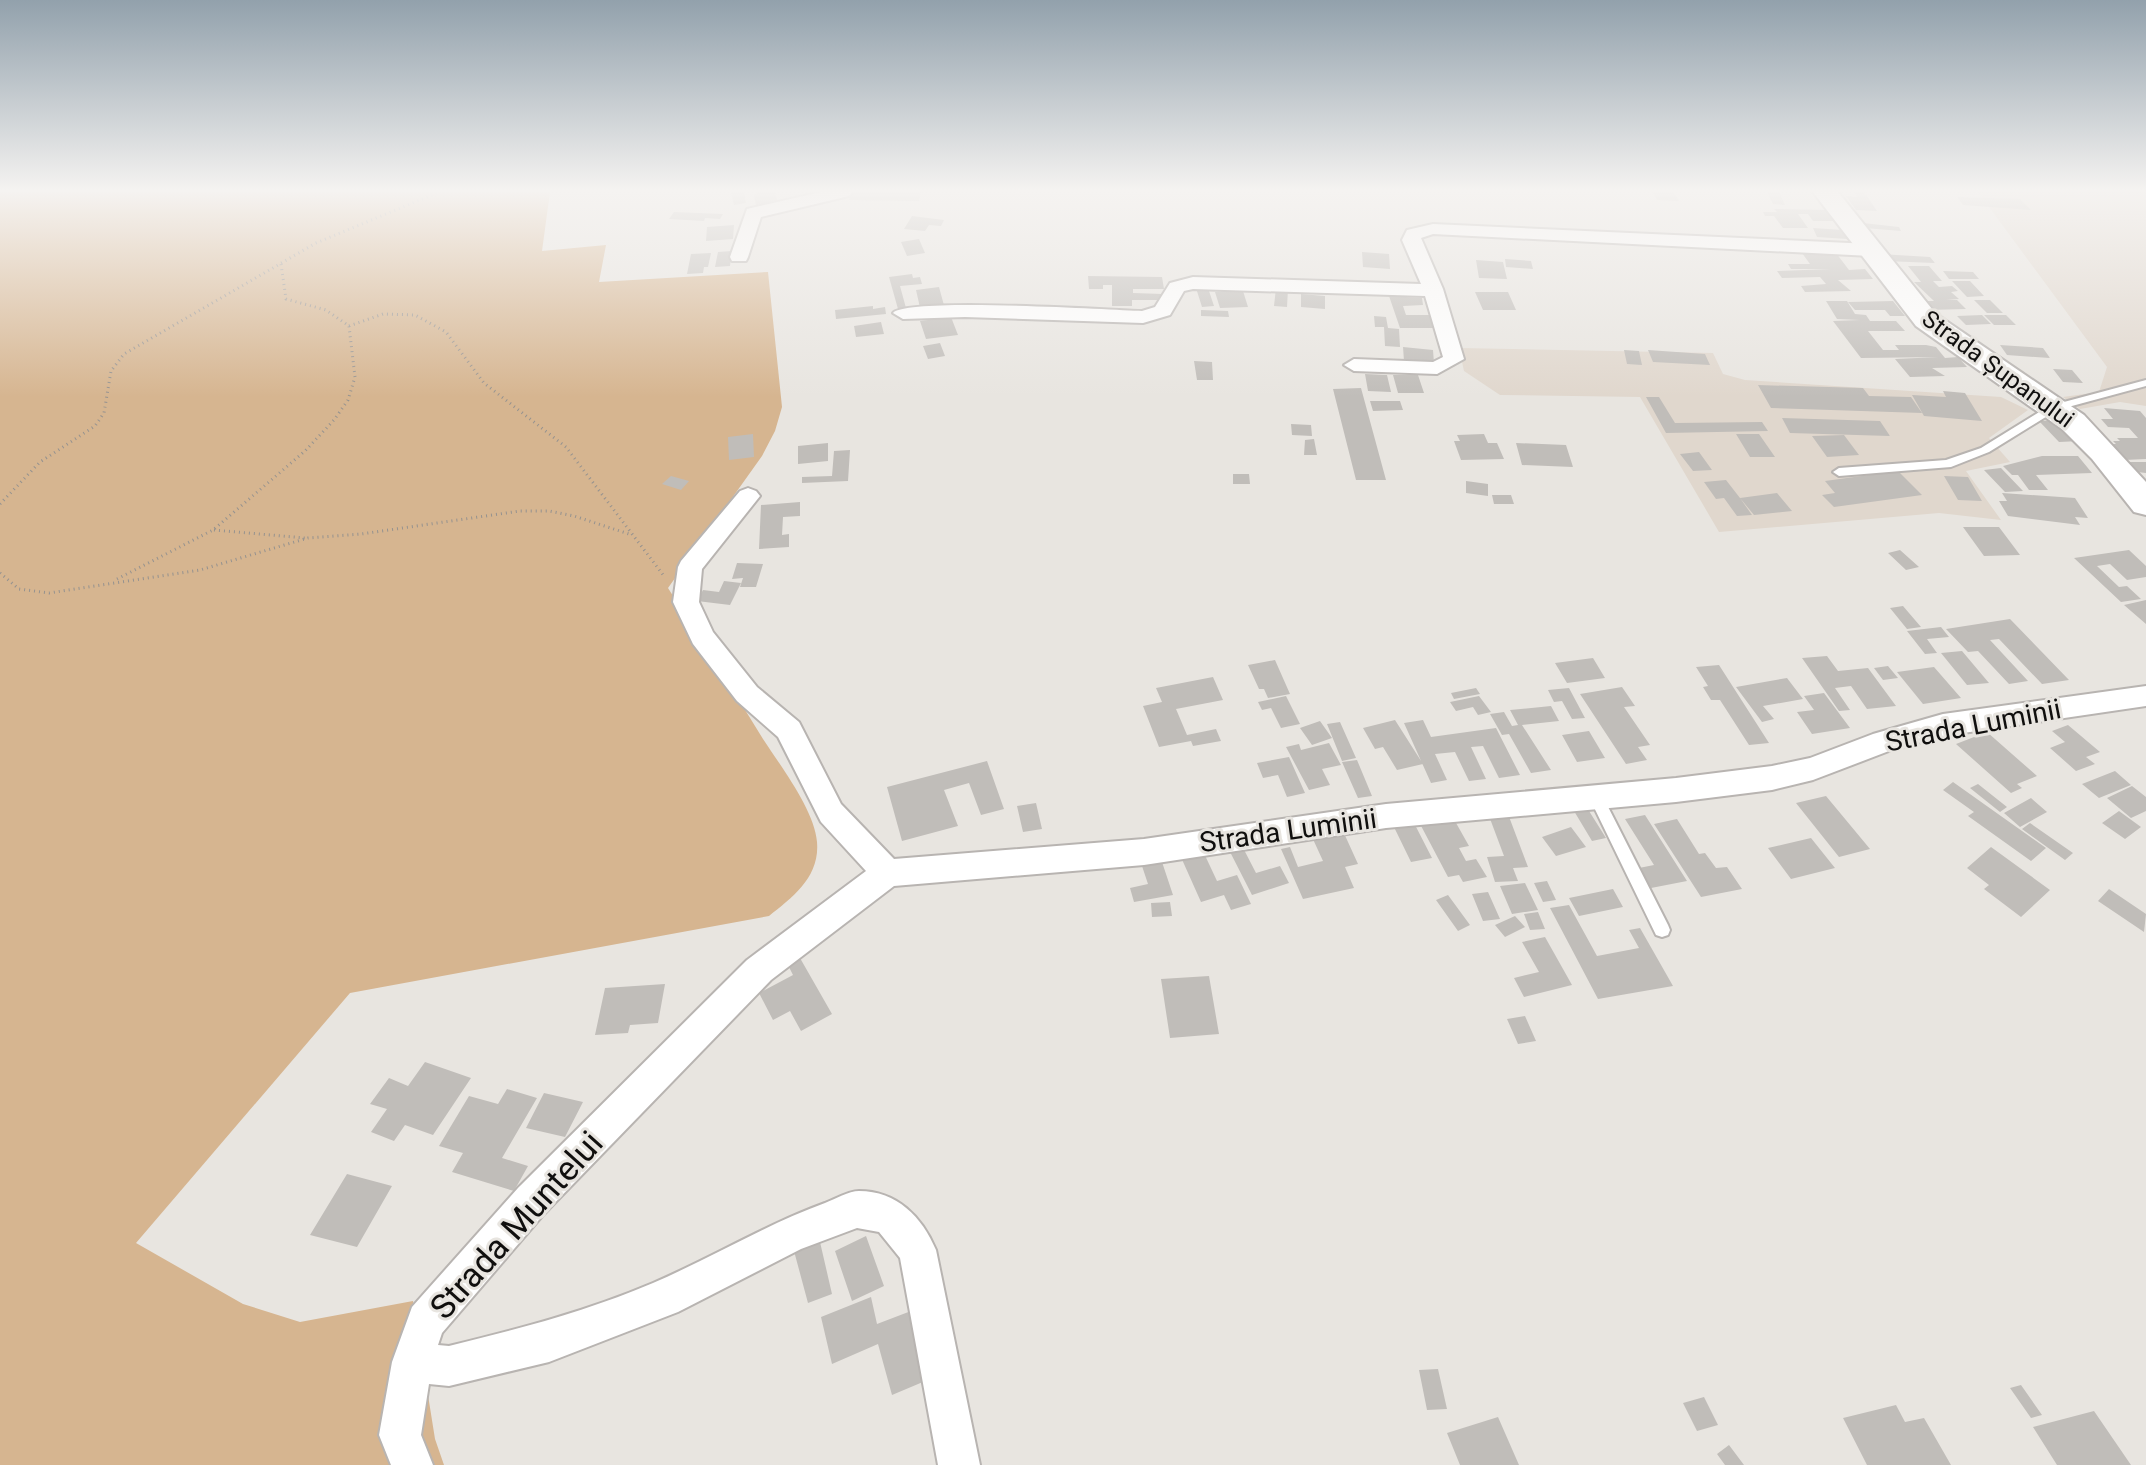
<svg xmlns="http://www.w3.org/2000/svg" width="2146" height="1465" font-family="Roboto,sans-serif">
<rect width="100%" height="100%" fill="#e8e5e0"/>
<path fill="#e0d7cd" d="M1978 192H2146V406L2120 402 2080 409 2063 397 2099 392 2107 367Z
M1459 348 1713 353 1723 374 1745 380 2001 397 2028 410 1989 438 2010 462 1966 471 2001 520 1939 513 1719 532 1640 397 1500 395 1464 371Z"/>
<path fill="#d6b590" d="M0 192H550L542 251 606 245 599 282 768 272 782 407 775 431 762 456 668 588C700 638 732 688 763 739 780 765 815 811 817 842 820 877 793 897 769 916L350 993 136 1243 243 1304 300 1322 413 1301 435 1439 444 1465H0Z"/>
<path fill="#c0bdb9" d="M731 192H744L746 203 734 205Z
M759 192H775L778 203 756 206 754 195Z
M852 192H921L919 201 849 200Z
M1653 192H1674L1679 201 1657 200Z
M1767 192H1779L1785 205 1773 204Z
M1854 192H1864L1877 211 1856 210 1846 196 1857 197Z
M1957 197 2020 199 2031 210 1963 205Z
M1774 209 1828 210 1836 221H1813L1808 214H1798L1808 228H1783L1774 216H1765L1763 212H1777Z
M674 212 723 214 720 219 705 218 704 221 669 219Z
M912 216 944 220 941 226 929 225 925 231 904 229Z
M1863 223 1899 227 1901 231 1865 228Z
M734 225 733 239 706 241 707 227Z
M1813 228 1843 230 1848 239 1817 237Z
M919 239 925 253 907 256 901 242Z
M732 251 730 266 715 267 718 252Z
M1362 252 1389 254 1390 269 1363 267Z
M711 253 708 267H704L703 273 687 274 691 254Z
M1802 253H1836L1849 270 1865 269 1873 279 1838 280 1851 291 1805 292 1801 286 1826 284 1820 277 1782 278 1777 271 1831 269H1791L1788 264H1810Z
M1880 254 1930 257 1935 263 1885 261Z
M1505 259 1531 261 1533 269 1506 267Z
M1476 260 1503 262 1507 279 1479 278Z
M1908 266H1929L1942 281H1933L1939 287 1952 286 1958 291 1951 292 1959 299 1946 300H1957L1966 309 1927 310 1919 301H1934L1914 282H1921Z
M1943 271 1973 272 1979 279H1949Z
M912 274 913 278 920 277 922 284 900 286 906 308 898 309 889 277Z
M1088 276 1162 277 1164 289H1133V293L1163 294V300H1132V306H1112V285H1103V289H1089Z
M1952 281H1970L1984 296 1967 297Z
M939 287 945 309 921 312 916 290Z
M1196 288H1208L1214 306 1202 307Z
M1276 288 1288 289 1287 307 1274 306Z
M1243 291 1248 307 1220 308 1215 292Z
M1475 292H1508L1516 310H1483Z
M1301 294 1325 296V309L1301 307Z
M1389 296 1422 298 1423 305 1403 306 1406 315H1432L1437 328H1400Z
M1974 300H1990L2003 313H1987Z
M1826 301H1847L1855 314 1866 315 1870 321H1896L1905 331H1868L1883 350H1899L1895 345H1926L1936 347 1945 358 1958 357 1967 367 1932 368 1945 376 1910 377 1895 359 1939 357 1861 358 1833 321 1860 320 1837 319Z
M1893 301 1905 316H1890L1885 310H1855L1848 302Z
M873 306V309L885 307 886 314 836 319 835 310Z
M1201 310 1228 311 1229 317 1201 316Z
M1982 315 1991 324 1966 325 1957 316Z
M1984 315H2006L2016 325H1994Z
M1374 316 1386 317 1388 328 1399 329 1400 347 1385 346 1384 327H1375Z
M951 317 958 335 926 339 920 321Z
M881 322 884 334 856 337 854 326Z
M940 343 945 356 928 359 923 346Z
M2000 345 2043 348 2050 358 2007 355Z
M1403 347 1433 350 1434 363 1404 361Z
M1624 350 1639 351 1642 365 1627 364Z
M1648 350 1705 354 1710 365 1653 362Z
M1194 361 1212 362 1213 380H1197Z
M2053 369 2072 370 2083 383 2063 382Z
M1365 374 1387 375 1391 392 1368 391Z
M1393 375H1418L1424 393H1398Z
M1758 385 1863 388 1869 396 1911 397 1922 413 1771 408Z
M1361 388 1386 480H1356L1333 389Z
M1943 391 1965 393 1982 421 1924 416 1912 395 1946 397Z
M1646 397H1659L1675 423 1762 422 1768 431 1666 433Z
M1370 401H1400L1403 410 1373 411Z
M2104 408 2140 411 2146 418V459L2124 460 2109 444H2116L2113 441H2120L2117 438H2138L2129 428 2108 427 2101 419H2113Z
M1782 418 1880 421 1890 436 1790 433Z
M2059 420 2080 441 2059 442 2039 421Z
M1291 424 1311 425 1312 436 1292 435Z
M753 434 754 457 729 460 728 437Z
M1484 434 1488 443H1497L1504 459 1461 460 1454 441H1460L1457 435Z
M1736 434H1759L1775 457H1750Z
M1844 435 1859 455 1827 457 1812 436Z
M1314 439 1317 455H1304L1305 440Z
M828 443V461L798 464V446Z
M1516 443 1566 445 1573 467 1522 465Z
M850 450 848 481 802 483V477L832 476 834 451Z
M1699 452 1712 470 1693 471 1680 454Z
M2042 456H2078L2092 473 2036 475 2048 490H2029L2018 475H2012L2003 466Z
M2128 462H2146V473L2137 472Z
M2001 468 2023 491 2005 492 1984 470Z
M1898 471 1922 495 1834 507 1822 495 1835 493 1825 481Z
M1233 474H1249L1250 484H1233Z
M671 476 689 481 681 490 662 484Z
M1944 476 1968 477 1982 501 1958 500Z
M1726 480 1740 498 1752 515 1737 516 1724 498 1716 499 1704 482Z
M1466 481 1488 484V496L1466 493Z
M1777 493 1792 511 1754 515 1740 498Z
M2002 493 2075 498 2088 518 2075 517 2080 525 2008 516 1999 501H2007Z
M1492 495H1511L1514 504H1494Z
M800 502V516L783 517 782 535 789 534V547L759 549 761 505Z
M1963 527H1999L2020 555 1984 556Z
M1900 550 1919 567 1906 570 1888 553Z
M2129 550 2146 566V577L2127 580 2110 564 2097 566 2119 587 2127 586 2141 599 2121 602 2074 558Z
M737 563 763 564 756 587H740L743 578 732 579Z
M724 581 741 583 730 605 697 601 703 590 719 592Z
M2146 600V624L2124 605Z
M1903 606 1921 627 1907 629 1890 608Z
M2010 619 2069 680 2042 684 1999 639 1990 640 2028 681 2009 684 1978 651 1968 652 1946 629Z
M1941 627 1949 637 1927 639 1937 653 1925 654 1907 631Z
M1962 651 1989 683 1967 685 1941 653Z
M1827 656 1838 671 1868 668 1896 706 1867 709 1851 686 1835 688 1850 710 1839 711 1802 658Z
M1593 658 1605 678 1567 683 1555 663Z
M1275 660 1290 694 1268 698 1264 689H1259L1248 665Z
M1719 665 1769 743 1749 745 1720 700H1711L1703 687 1708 686 1696 667Z
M1888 666 1898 678 1883 680 1874 668Z
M1934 667 1961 698 1923 704 1897 672Z
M1213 677 1223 700 1176 709 1187 735 1216 729 1221 741 1193 746 1191 741 1159 747 1143 706 1162 702 1156 688Z
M1787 678 1803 699 1763 706 1774 719 1762 722 1736 687Z
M1622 687 1635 706 1624 707 1650 745 1638 747 1647 760 1626 764 1580 694Z
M1476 688 1480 694 1454 699 1451 693Z
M1569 688 1585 718 1572 719 1562 701 1554 702 1548 690Z
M1824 693 1850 728 1812 734 1797 712 1814 710 1804 696Z
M1286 696 1300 724 1281 728 1271 708 1262 710 1258 702Z
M1479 696 1491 712 1478 715 1473 707 1456 711 1450 702Z
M1551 706 1559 721 1522 725 1551 770 1531 773 1509 734 1502 735 1490 714 1504 712 1512 726 1518 725 1510 710Z
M1395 720 1423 764 1397 770 1383 747 1375 749 1363 728Z
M1423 720 1431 737 1496 728 1520 775 1499 778 1483 746 1471 747 1486 779 1469 781 1455 752 1435 754 1447 780 1431 783 1404 723Z
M1320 721 1332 738 1312 745 1300 728Z
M1340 722 1356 758 1342 761 1327 724Z
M2068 725 2100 752 2086 757 2095 764 2076 771 2050 748 2065 742 2052 731Z
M1589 731 1605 758 1577 762 1562 735Z
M1987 732 2037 776 2017 784 2022 788 2011 793 1956 744Z
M1329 743 1341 765 1322 769 1330 785 1309 790 1286 747 1299 744 1301 750Z
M1289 757 1305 793 1287 797 1278 775 1263 778 1257 763Z
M1357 760 1372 796 1358 798 1342 762Z
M987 761 1004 809 981 815 969 783 944 790 958 826 902 841 887 787Z
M2115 771 2131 785 2099 798 2082 784Z
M1953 782 2046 848 2031 861 1968 816 1974 812 1943 790Z
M1978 784 2007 807 2000 812 1970 788Z
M2132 786 2146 797V811L2131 818 2107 798Z
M1826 796 1870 849 1839 857 1796 803Z
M2031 798 2047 812 2020 827 2004 813Z
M1036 803 1042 829 1023 832 1017 806Z
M1584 803 1606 838 1592 841 1571 806Z
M2119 811 2141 827 2125 839 2102 823Z
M1451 814 1469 846 1459 848 1466 861 1476 859 1487 877 1463 882 1459 875 1448 877 1419 822Z
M1508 814 1528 867 1513 868 1518 881 1495 882 1487 857 1504 856 1489 816Z
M1645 815 1687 881 1651 888 1639 868 1654 865 1625 819Z
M1677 819 1699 854 1705 853 1716 868 1727 867 1742 889 1701 897 1654 824Z
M1413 821 1432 858 1411 862 1393 825Z
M2030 823 2073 853 2065 860 2022 829Z
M1571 827 1586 847 1556 856 1542 837Z
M1343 831 1358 864 1345 867 1354 888 1303 899 1281 849 1290 847 1298 867 1323 861 1312 837Z
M1811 838 1835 868 1791 879 1768 848Z
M1240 842 1256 873 1280 866 1289 883 1252 895 1227 846Z
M1991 847 2050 890 2021 917 1984 889 1989 885 1967 868Z
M1202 849 1217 881 1237 875 1251 904 1231 910 1224 895 1201 902 1180 855Z
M1160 856 1173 895 1134 902 1130 888 1148 884 1140 860Z
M1547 881 1556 900 1543 902 1534 883Z
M1525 883 1538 910 1512 914 1500 886Z
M1613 889 1623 907 1579 916 1569 898Z
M2109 889 2146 914 2144 932 2098 901Z
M1488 892 1500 919 1483 921 1472 894Z
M1448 895 1470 925 1458 931 1436 900Z
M1170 902 1172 916 1152 917 1151 903Z
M1569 905 1597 956 1639 948 1629 930 1640 928 1673 986 1598 999 1550 908Z
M1538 912 1545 929 1530 930 1524 914Z
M1515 916 1525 927 1505 937 1495 925Z
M1545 937 1572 985 1524 997 1514 978 1539 972 1522 942Z
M800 958 832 1014 801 1031 790 1011 773 1020 759 993 793 975 788 965Z
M1209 976 1219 1034 1170 1038 1161 979Z
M665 984 658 1023 630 1025 628 1033 595 1035 605 988Z
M1525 1016 1536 1041 1518 1044 1507 1019Z
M425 1062 471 1078 433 1135 405 1125 394 1141 371 1132 387 1109 370 1104 389 1078 408 1086Z
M507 1089 537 1098 502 1158 528 1166 514 1191 452 1172 463 1153 439 1146 469 1096 498 1104Z
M544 1093 583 1102 565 1137 526 1128Z
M347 1174 392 1186 357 1247 310 1235Z
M866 1236 884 1286 852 1301 835 1251Z
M820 1242 832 1294 808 1303 794 1251Z
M871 1297 877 1324 911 1311 930 1379 892 1395 878 1344 832 1364 821 1317Z
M1438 1369 1447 1409 1427 1410 1419 1370Z
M2021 1385 2042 1415 2031 1418 2010 1388Z
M1704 1397 1718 1425 1697 1431 1683 1403Z
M1896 1405 1905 1422 1924 1418 1951 1465H1867L1843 1418Z
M2094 1411 2131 1465H2057L2033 1427Z
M1498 1417 1519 1465H1460L1447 1433Z
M1729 1445 1744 1465H1725L1717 1454Z"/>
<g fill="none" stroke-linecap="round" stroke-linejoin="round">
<g stroke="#b8b4b1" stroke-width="4">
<path id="lane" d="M2146 380V386L2057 410 1989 452 1951 467 1839 476 1833 472 1839 468 1946 460 1981 448 2049 406Z
M1596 791 1601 793 1668 925 1670 930 1668 935 1662 937 1656 935 1589 797 1591 793Z"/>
</g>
<g stroke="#b8b4b1" stroke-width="4">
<path id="street" d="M821 192H852L849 196 761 217 748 257 746 261H732L730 257 747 209Z
M1433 224 1871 244 1880 250 1871 256 1433 234 1421 238 1443 289 1464 359 1437 374 1354 371 1344 365 1354 359 1433 362 1443 357 1425 296 1193 289 1184 291 1170 315 1143 323 965 317 903 319 893 313C907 297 1108 310 1142 311L1155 307 1170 283 1193 277 1421 284 1402 240 1407 230Z
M748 488 756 491 760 496 702 569 699 602 713 632 757 687 799 722 841 804 894 859 1144 839 1386 804 1676 778 1772 766 1810 758 1873 734 1943 714 2146 686V706L1943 736 1889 751 1813 780 1772 790 1676 802 1386 828 1144 865 894 886 771 980 544 1214 442 1333 438 1345 449 1346C519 1329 587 1311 653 1283 711 1258 765 1225 825 1203 835 1199 849 1191 859 1191 897 1191 922 1217 936 1250L980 1465H938L900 1258 879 1232 857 1228 801 1249 678 1312 549 1362 449 1386 429 1384 421 1435 433 1465H391L379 1435 392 1362 412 1307 518 1188 747 960 866 871 821 822 778 737 737 701 693 644 673 602 678 567 681 561 740 491Z"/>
</g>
<g stroke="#b8b4b1" stroke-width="4">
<path id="secondary" d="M1813 192H1838L1936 314 2084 415 2146 482V515L2134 512 2092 459 2062 429 1916 326Z"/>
</g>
<path stroke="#95928f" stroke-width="3" stroke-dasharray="1 4" stroke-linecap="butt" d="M349 326 383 314 415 315 446 332 484 383 566 447 664 576
M0 504 40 462 95 426 104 413 111 371 124 354 316 243 439 192
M214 530 305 538
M0 573 19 589 49 593 200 570 308 538 361 534 520 511H549L574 516 629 534
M117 579 213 530 305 451 334 420 348 400 355 377 349 326 326 310 286 299 281 264"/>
<use href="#lane" fill="#fff" fill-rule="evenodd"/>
<use href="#street" fill="#fff" fill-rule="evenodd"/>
<use href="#secondary" fill="#fff" fill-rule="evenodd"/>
</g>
<linearGradient id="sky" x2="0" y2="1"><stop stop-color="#92a1ac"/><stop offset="0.48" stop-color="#f5f3f1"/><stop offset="1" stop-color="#f5f3f1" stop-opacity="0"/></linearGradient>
<rect width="2146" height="397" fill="url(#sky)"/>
<g text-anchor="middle" stroke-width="6" stroke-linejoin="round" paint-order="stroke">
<g font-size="24" fill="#100f0e" stroke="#e8e5e0">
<text transform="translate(1998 369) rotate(36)" y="8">Strada Șupanului</text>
</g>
<g font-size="28" fill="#100f0e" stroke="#e8e5e0">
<text transform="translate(1973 725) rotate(-11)" y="10">Strada Luminii</text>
<text transform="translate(1288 830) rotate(-8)" y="10">Strada Luminii</text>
</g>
<g font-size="34" fill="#100f0e" stroke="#e8e5e0">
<text transform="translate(516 1225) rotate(-48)" y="12">Strada Muntelui</text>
</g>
</g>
</svg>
